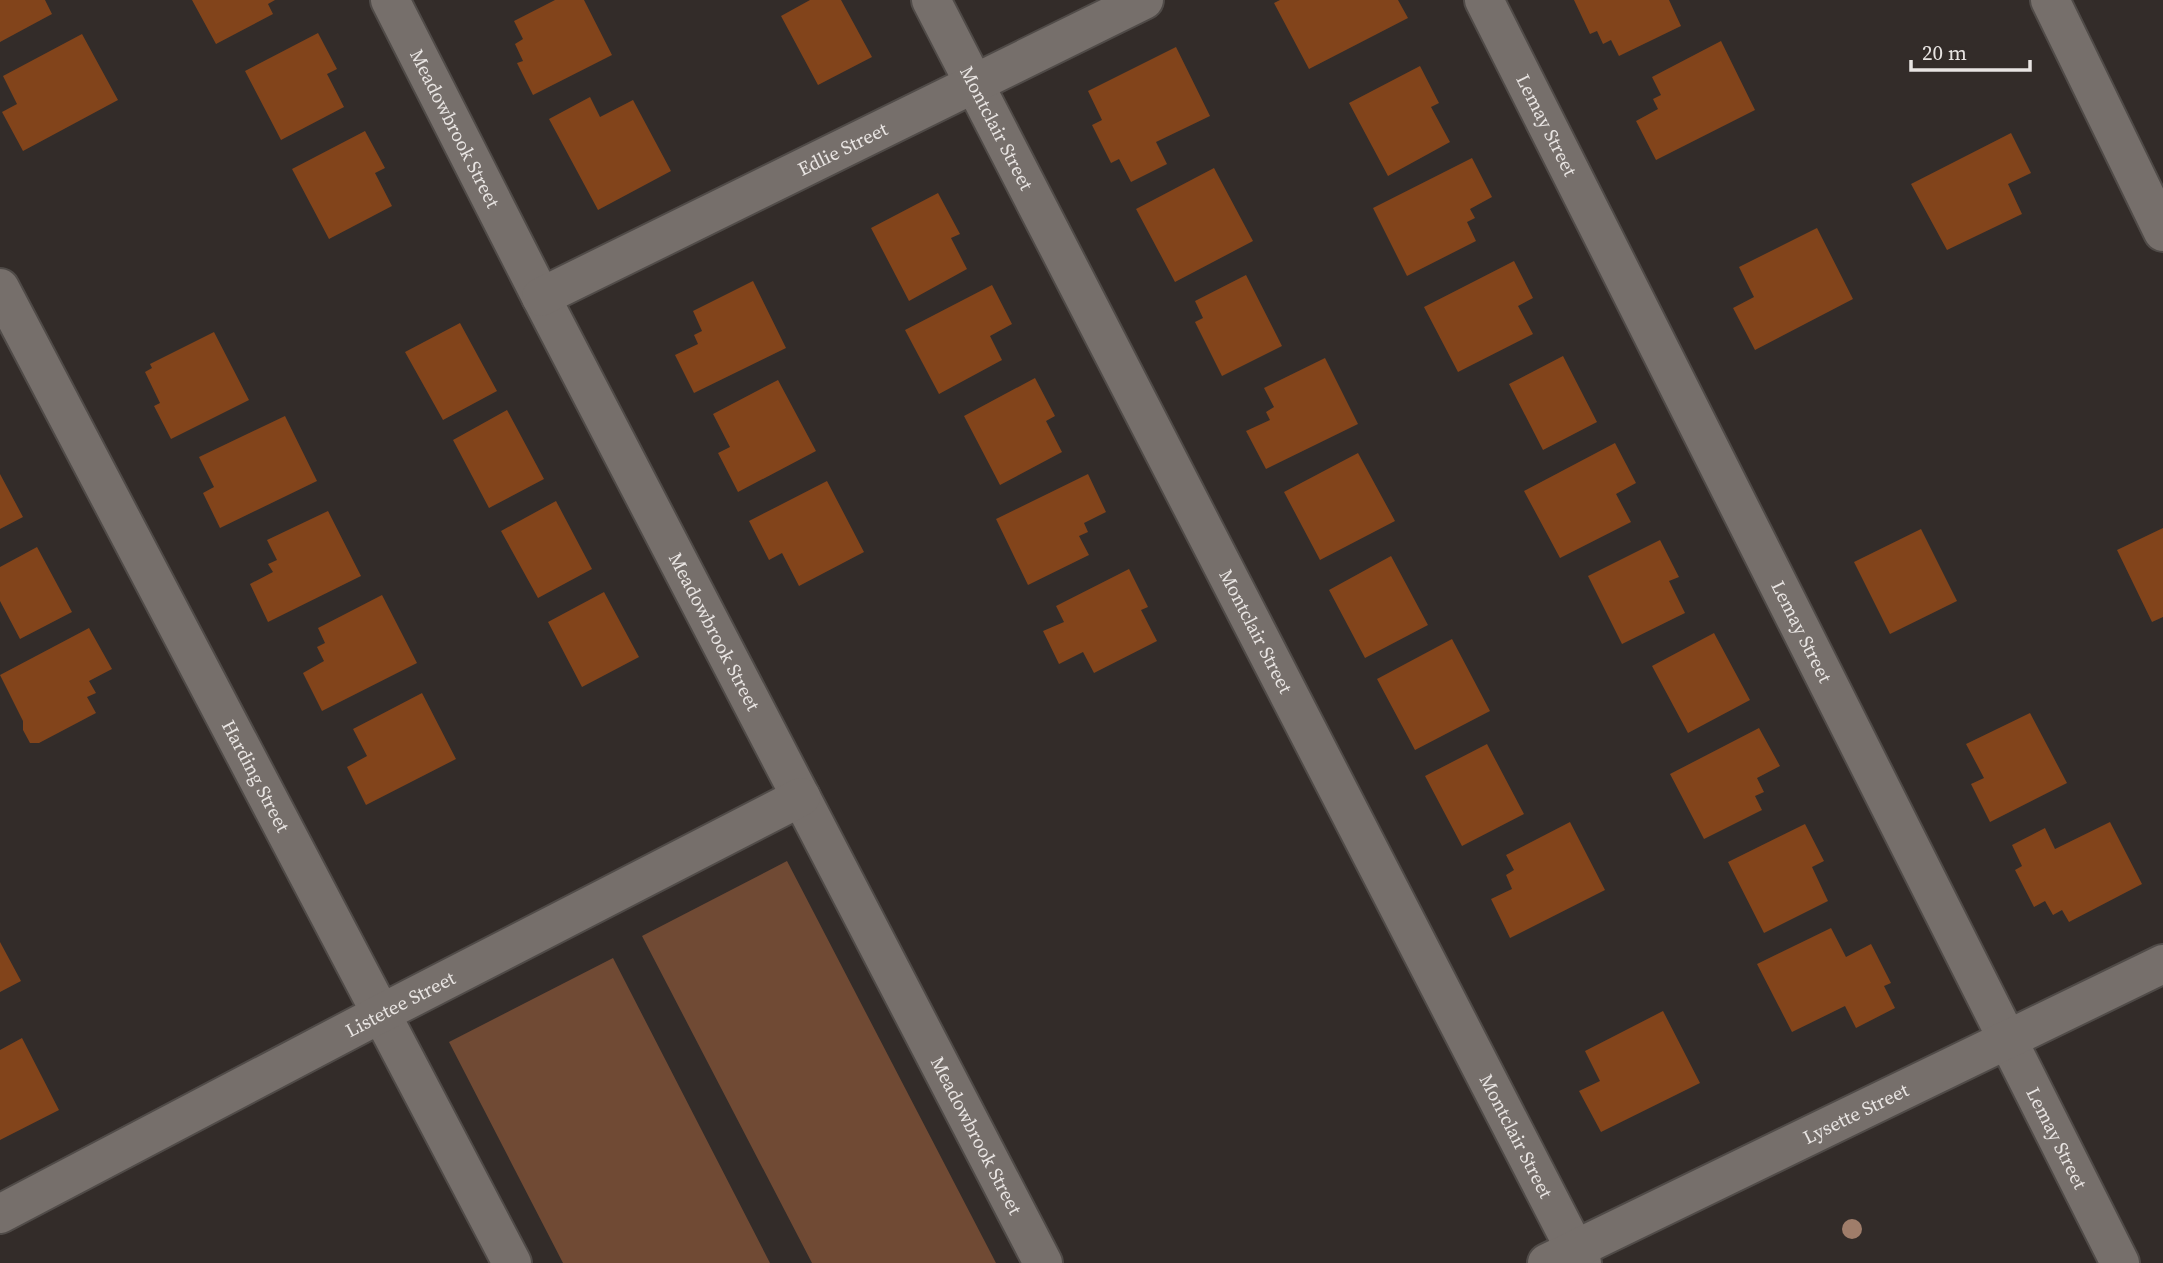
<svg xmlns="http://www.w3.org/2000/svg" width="2163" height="1263" font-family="'Source Serif 4',serif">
<rect width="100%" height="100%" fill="#332c29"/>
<path fill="#704a34" d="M787 861 996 1263H812L642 936Z
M613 958 770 1263H563L449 1042Z"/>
<path fill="#82441b" d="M0 0H45L52 14 0 42Z
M192 0H275L268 4 273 14 216 44Z
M555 0H584L612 55 533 95 517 63 523 61 515 44 523 39 514 21Z
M810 0H841L872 57 818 85 781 16Z
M1280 0H1398L1408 18 1309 69 1274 3Z
M1574 0H1669L1681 26 1619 56 1611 40 1603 44 1597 31 1590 34Z
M318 33 337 69 327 74 344 107 281 140 245 71Z
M82 34 118 100 23 151 2 112 17 104 3 76Z
M1721 41 1755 110 1656 160 1636 121 1658 109 1653 99 1661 95 1652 77Z
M1176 47 1210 116 1156 142 1167 164 1131 182 1119 159 1111 163 1092 125 1102 120 1088 91Z
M1420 66 1439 103 1431 107 1450 142 1388 176 1349 103Z
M590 97 600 117 633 100 671 171 598 210 549 119Z
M365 131 385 168 375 173 392 206 329 239 292 169Z
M2011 133 2031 173 2008 184 2022 214 1947 250 1911 184Z
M1472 158 1492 197 1470 209 1475 218 1467 222 1476 241 1407 276 1373 208Z
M1214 168 1253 241 1175 282 1136 209Z
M938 193 960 234 951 238 967 269 909 301 871 228Z
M1817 228 1853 299 1755 350 1733 308 1754 297 1739 267Z
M1514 261 1533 298 1518 306 1533 334 1458 372 1424 307Z
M1246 275 1282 346 1222 376 1195 322 1203 318 1195 301Z
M753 281 786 348 694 393 675 355 698 344 694 335 702 331 693 311Z
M992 285 1012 324 990 336 1002 360 939 394 905 330Z
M460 323 497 391 443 420 405 352Z
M214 332 249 400 171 439 154 406 160 403 145 372 152 368 150 364Z
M1563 356 1597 422 1543 450 1509 384Z
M1325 358 1358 424 1266 469 1246 431 1270 420 1266 412 1274 407 1264 388Z
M1035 378 1055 416 1046 421 1062 452 1000 485 964 416Z
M778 380 816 451 738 492 718 453 730 447 713 414Z
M507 410 544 479 489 508 453 440Z
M285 416 317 481 220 528 203 493 214 487 199 457Z
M1615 443 1636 483 1616 494 1631 522 1560 558 1524 491Z
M1358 453 1395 521 1320 560 1284 492Z
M0 474 23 517 0 529Z
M1088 474 1106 512 1084 523 1088 532 1079 536 1089 555 1028 585 996 519Z
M827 481 864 552 799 586 782 553 769 560 749 521Z
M556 501 592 569 538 598 501 531Z
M328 511 361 576 268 622 250 584 273 572 268 564 277 560 267 540Z
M2163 528V617L2152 622 2117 550Z
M1921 529 1957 601 1890 634 1854 562Z
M1660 540 1679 577 1669 581 1685 613 1622 644 1588 576Z
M37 547 72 612 20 639 0 601V567Z
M1391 556 1428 625 1365 658 1329 590Z
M1129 569 1148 607 1141 610 1157 641 1094 673 1083 652 1059 664 1043 631 1064 622 1056 606Z
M604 592 639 657 582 687 548 622Z
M382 595 417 663 322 711 303 673 324 661 317 647 325 643 318 628Z
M89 628 112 669 89 681 96 693 87 697 96 713 39 743H30L23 730V721L0 675Z
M1714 633 1750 700 1688 733 1652 666Z
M1452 639 1490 711 1415 750 1377 679Z
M422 693 456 759 366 805 347 767 367 756 353 729Z
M2030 713 2067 783 1990 822 1971 784 1984 778 1966 744Z
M1759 728 1780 766 1757 778 1764 792 1755 796 1762 810 1704 839 1670 774Z
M1487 744 1524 814 1462 846 1425 776Z
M1570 822 1605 890 1510 938 1491 899 1512 889 1506 875 1514 870 1506 855Z
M2110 822 2142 884 2069 922 2062 910 2053 915 2045 901 2034 907 2015 870 2022 866 2012 845 2045 828 2055 849Z
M1805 824 1824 861 1812 867 1828 901 1764 933 1728 862Z
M1831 928 1846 957 1871 944 1891 983 1884 986 1895 1008 1856 1028 1845 1006 1792 1032 1757 964Z
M0 942 21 981 0 992Z
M1663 1011 1700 1083 1601 1132 1579 1091 1600 1081 1585 1051Z
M22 1038 59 1110 0 1140V1050Z"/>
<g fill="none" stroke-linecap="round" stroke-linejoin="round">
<g stroke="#504b48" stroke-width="42">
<g id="minor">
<path id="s1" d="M390 0 541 297 1043 1263"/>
<path id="s2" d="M931 0 1582 1263"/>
<path id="s3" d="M1484 0 2120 1263"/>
<path d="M2050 0 2163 232"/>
<path id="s4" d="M0 288 512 1263"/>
<path id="s5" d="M541 297 1144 0"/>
<path id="s6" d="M0 1214 382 1013 801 797"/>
<path id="s7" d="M1547 1263 2163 964"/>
</g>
</g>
<use href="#minor" stroke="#766f6b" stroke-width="38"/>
</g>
<circle fill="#9f7d6a" cx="1852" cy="1229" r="10"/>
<g text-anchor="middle" stroke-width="6" stroke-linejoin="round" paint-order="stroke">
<g font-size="19" fill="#e8e4e2" stroke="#332c29">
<text dy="7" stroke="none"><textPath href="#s3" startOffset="140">Lemay Street</textPath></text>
<text dy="7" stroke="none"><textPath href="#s1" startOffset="144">Meadowbrook Street</textPath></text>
<text dy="7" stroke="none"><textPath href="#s2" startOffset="144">Montclair Street</textPath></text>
<text dy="7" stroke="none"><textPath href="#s5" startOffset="336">Edlie Street</textPath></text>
<text dy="7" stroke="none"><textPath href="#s1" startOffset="710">Meadowbrook Street</textPath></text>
<text dy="7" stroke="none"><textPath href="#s2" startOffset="710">Montclair Street</textPath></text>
<text dy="7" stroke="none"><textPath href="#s3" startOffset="707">Lemay Street</textPath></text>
<text dy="7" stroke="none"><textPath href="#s4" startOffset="551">Harding Street</textPath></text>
<text dy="7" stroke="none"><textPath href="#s6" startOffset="452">Listetee Street</textPath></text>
<text dy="7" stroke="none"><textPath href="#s7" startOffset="343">Lysette Street</textPath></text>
<text dy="7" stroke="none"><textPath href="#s1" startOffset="1278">Meadowbrook Street</textPath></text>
<text dy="7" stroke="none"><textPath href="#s2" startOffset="1278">Montclair Street</textPath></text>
<text dy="7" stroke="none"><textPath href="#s3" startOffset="1274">Lemay Street</textPath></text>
</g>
</g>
<path d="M1911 60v10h119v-10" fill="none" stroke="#e8e4e2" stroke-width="3.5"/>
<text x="1922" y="60" font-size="21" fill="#e8e4e2" stroke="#332c29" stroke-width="5" paint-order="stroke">20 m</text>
</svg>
